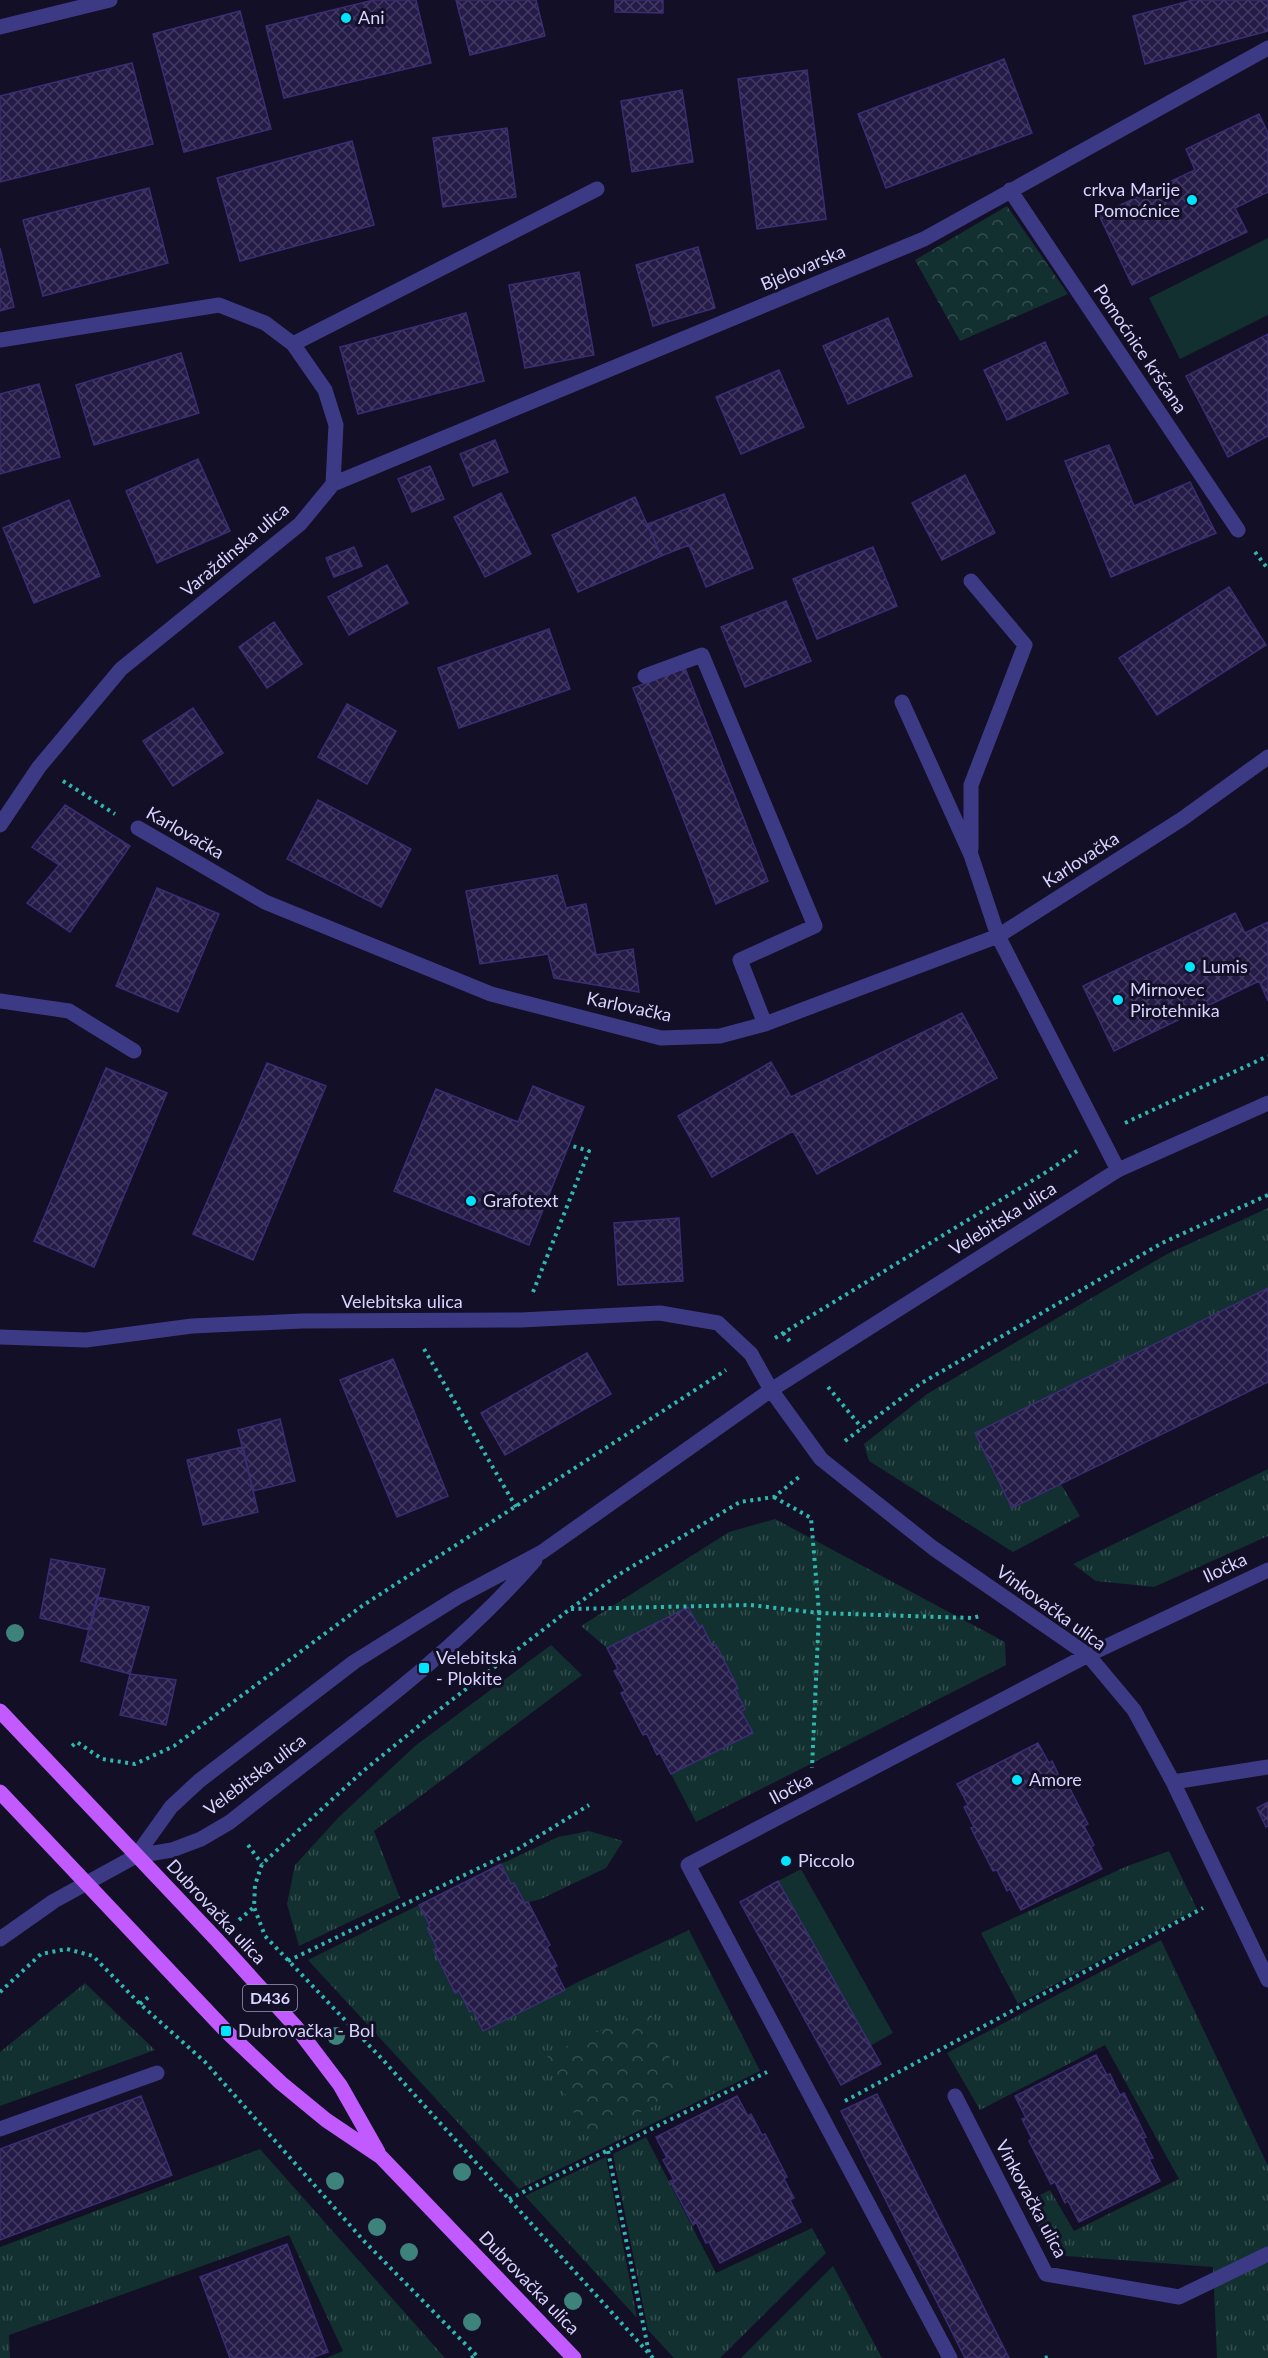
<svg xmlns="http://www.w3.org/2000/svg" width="1268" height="2358" font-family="Lato,sans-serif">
<defs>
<pattern id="grass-tufts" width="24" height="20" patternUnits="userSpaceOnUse" patternTransform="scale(1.5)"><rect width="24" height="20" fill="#12302f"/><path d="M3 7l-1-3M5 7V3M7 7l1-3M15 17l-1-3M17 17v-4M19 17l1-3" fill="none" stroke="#344d4e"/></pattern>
<pattern id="forest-crowns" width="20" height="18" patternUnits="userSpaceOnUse" patternTransform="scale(1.5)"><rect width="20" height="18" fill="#12302f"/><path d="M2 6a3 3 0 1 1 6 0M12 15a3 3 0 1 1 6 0" fill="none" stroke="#344d4e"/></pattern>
<pattern id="building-cross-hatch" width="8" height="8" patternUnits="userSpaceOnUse" patternTransform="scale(1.5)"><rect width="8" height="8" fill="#241b47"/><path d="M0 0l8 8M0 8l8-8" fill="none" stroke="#433b63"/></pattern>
</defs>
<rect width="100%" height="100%" fill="#130f26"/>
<path fill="url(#grass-tufts)" d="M1268 1208V1288L975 1433 1012 1508 1061 1484 1080 1516 1013 1552 869 1461 864 1444 927 1394 1167 1254Z
M1268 1469V1536L1154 1587 1096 1581 1073 1564Z
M775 1519 1005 1642 1006 1665 696 1822 671 1774 752 1733 741 1711 744 1709 735 1690 738 1688 716 1645 712 1646 702 1626 699 1627 688 1607 607 1648 581 1626 729 1532Z
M551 1645 582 1675 374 1831 400 1898 299 1946 287 1904 295 1865 338 1818 415 1746Z
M589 1831 623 1841 606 1868 541 1899 525 1903 514 1883 511 1884 501 1864 558 1837Z
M1169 1851 1197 1909 1018 2004 981 1933 1125 1867Z
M419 1905 430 1926 427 1928 437 1948 434 1950 455 1992 459 1991 470 2011 473 2010 484 2031 580 1981 689 1930 760 2071 519 2189 308 1960Z
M1161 1940 1268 2166V2358H1217L1213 2267 1053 2255 1026 2202 1050 2190 1074 2231 1179 2179 1105 2045 980 2110 947 2053Z
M85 1983 155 2050 0 2106V2052Z
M646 2137 716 2273 812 2228 826 2253 720 2358H674L648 2330 613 2154Z
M260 2149 445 2358H326L343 2351 289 2235 9 2335 10 2358H0V2247Z
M606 2157 637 2318 525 2196Z
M833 2266 882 2358H741Z"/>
<path fill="url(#forest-crowns)" d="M1007 206 1068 294 960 341 915 260Z
M648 2009 685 2092 585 2137 547 2055Z"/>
<path fill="#12302f" d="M1268 238V315L1180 359 1149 298Z
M801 1869 893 2033 870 2046 778 1881Z"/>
<path fill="url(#building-cross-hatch)" stroke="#3b2d73" stroke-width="1.5" d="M374 0H416L431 63 284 98 266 26Z
M456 0H536L545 36 470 55Z
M615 0H663V13L615 12Z
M1193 0H1268V31L1145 64 1133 16Z
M240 11 271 129 184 152 153 34Z
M1004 59 1032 133 886 188 858 114Z
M132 63 153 144 0 182V96Z
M807 70 826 219 757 229 738 79Z
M682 90 693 162 632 172 621 101Z
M1259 114 1268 133V192L1235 208 1247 232 1132 285 1099 215 1195 170 1186 149Z
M507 128 516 197 443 207 433 138Z
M352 141 374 225 240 261 217 178Z
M149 188 168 263 43 296 23 220Z
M698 247 715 308 653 326 636 265Z
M0 248 14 307 0 311Z
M579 272 594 355 525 368 509 285Z
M466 313 484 381 358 414 340 347Z
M888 318 912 376 848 404 823 346Z
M1268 334V436L1228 457 1186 376Z
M1045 342 1068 393 1007 420 984 370Z
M181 353 199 413 94 445 76 385Z
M779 370 804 427 741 454 716 397Z
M39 384 60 457 0 474V394Z
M495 440 508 472 473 486 460 454Z
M1109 445 1134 506 1190 482 1216 533 1111 577 1065 461Z
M198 459 230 531 157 563 126 491Z
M430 466 444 499 412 512 398 479Z
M965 475 995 533 942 560 912 503Z
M501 493 531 554 485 577 454 517Z
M724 494 753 568 706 587 689 545 661 556 648 524Z
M635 497 661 556 578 592 552 535Z
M69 500 100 576 34 603 3 528Z
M354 547 362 566 334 577 326 558Z
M873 547 897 606 817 639 793 579Z
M387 565 408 603 349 635 328 597Z
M1229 587 1266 645 1157 715 1119 658Z
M786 601 811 661 745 687 721 627Z
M274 622 302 664 267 688 239 647Z
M549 629 570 689 459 728 438 668Z
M685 668 768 881 716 904 633 688Z
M347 704 396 731 367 784 318 757Z
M193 708 223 753 173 786 143 741Z
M318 800 411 849 381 907 287 859Z
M65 805 130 846 70 932 27 903 59 865 32 847Z
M557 875 566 908 586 904 596 955 633 949 639 992 554 978 548 954 480 964 466 891Z
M157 888 219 914 178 1012 116 986Z
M1235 913 1245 933 1268 922V1001L1259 981 1114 1051 1083 986Z
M962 1013 997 1078 817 1174 793 1131 712 1177 678 1116 771 1062 791 1097Z
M267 1063 326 1086 253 1260 193 1234Z
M106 1068 167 1093 94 1267 34 1241Z
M533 1086 584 1107 529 1245 394 1191 436 1089 518 1122Z
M679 1218 683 1281 618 1285 614 1223Z
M1268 1288V1382L1012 1508 975 1433Z
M587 1353 611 1394 505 1455 481 1413Z
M393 1359 448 1496 397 1517 340 1380Z
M280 1419 295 1481 253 1491 238 1430Z
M243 1447 258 1512 203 1525 187 1460Z
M51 1559 105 1569 90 1630 40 1618Z
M97 1597 149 1607 130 1674 81 1661Z
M688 1607 699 1627 702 1625 712 1646 716 1645 738 1688 735 1690 745 1709 741 1711 753 1733 671 1774 660 1753 657 1755 647 1734 643 1735 621 1693 625 1691 614 1671 618 1669 607 1648Z
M130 1674 176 1680 166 1725 120 1715Z
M1038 1743 1049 1763 1052 1761 1062 1782 1066 1781 1088 1824 1084 1826 1094 1845 1091 1847 1102 1869 1021 1910 1010 1889 1007 1891 997 1870 993 1871 971 1828 974 1827 964 1807 968 1805 957 1784Z
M1268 1802V1826L1266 1827 1257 1808Z
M501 1864 511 1884 514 1883 525 1903 528 1902 550 1945 547 1947 557 1966 554 1968 565 1990 483 2031 473 2010 470 2012 459 1991 455 1993 434 1950 437 1948 427 1928 430 1926 419 1905Z
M778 1881 881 2064 841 2085 740 1902Z
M1096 2055 1107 2075 1110 2074 1120 2095 1124 2093 1146 2137 1143 2138 1153 2158 1149 2159 1160 2181 1079 2222 1068 2201 1065 2203 1055 2182 1051 2184 1029 2141 1032 2139 1022 2119 1026 2118 1015 2096Z
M877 2094 1009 2358H965L841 2111Z
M141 2096 172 2175 0 2240V2149Z
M737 2096 748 2116 751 2114 762 2135 765 2134 787 2177 784 2179 794 2198 790 2200 801 2222 720 2263 709 2242 706 2243 696 2222 693 2225 670 2181 674 2180 663 2160 667 2158 656 2137Z
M287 2244 328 2352 311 2358H230L200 2277Z"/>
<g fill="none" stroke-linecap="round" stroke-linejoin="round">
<path stroke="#2fb8b0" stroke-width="4" stroke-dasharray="3 4.5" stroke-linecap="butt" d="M1255 552 1268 569
M63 781 115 814
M1125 1123 1268 1056
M533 1292 589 1151 569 1145
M783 1333 792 1344
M775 1338 1048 1171 1077 1151
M424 1349 516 1507
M828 1387 862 1428
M845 1441 920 1384 1162 1243 1268 1195
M774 1497 811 1518 819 1613 812 1768
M571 1609 750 1605 819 1613 972 1618 980 1616
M72 1746 77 1742 102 1759 135 1764 174 1746 362 1606 726 1370
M248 1845 262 1864
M239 1920 254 1907
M288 1961 518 1849 589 1805
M0 1992 41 1954 67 1949 93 1956 140 2004 205 2062 364 2241 479 2358
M140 2004 151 1995
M845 2101 1203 1908
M608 2151 649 2353
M509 2199 767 2072
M471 2358 477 2355
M653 2358 383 2060 265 1936 254 1907 255 1885 262 1864 362 1772 431 1716 570 1609 618 1575 740 1502 774 1497 799 1477
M1045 2358 1048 2357"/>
<path stroke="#3d3a85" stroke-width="15" d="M0 27 110 0
M1010 190 1238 530
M0 340 219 305 265 323 293 344 325 390 336 425 333 484 300 524 121 669 39 767 0 825
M293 344 597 189
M333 484 924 239 1268 48
M971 581 1025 645 971 785V849
M645 676 702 655 815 926 740 960 765 1024
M902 702 971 855 998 936 1118 1170
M138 828 265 902 491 994 661 1038 720 1036 765 1024 998 936 1182 819 1268 757
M0 1001 69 1011 134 1051
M0 1337 86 1340 192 1326 302 1321 521 1320 660 1313 718 1323 751 1354 771 1390 821 1459 933 1548 1088 1655 1134 1710 1173 1782 1268 1980
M1173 1782 1268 1767
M136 1856 171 1807 199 1781 354 1662 458 1597 542 1552 771 1390 1118 1170 1268 1103
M0 1939 54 1901 136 1856 172 1850 201 1839 230 1822C334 1739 447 1661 535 1560
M955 2096 1046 2274 1179 2297 1268 2254
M0 2129 157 2073
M950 2358 688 1865 1088 1655 1268 1570"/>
<path stroke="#c25bff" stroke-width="15" d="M0 1711 216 1939 296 2027 340 2085 378 2152
M0 1792 226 2031 281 2083 326 2120 381 2157 574 2358"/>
</g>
<g fill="#3d827b">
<circle cx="15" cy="1633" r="9"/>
<circle cx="336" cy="2036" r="9"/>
<circle cx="462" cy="2172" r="9"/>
<circle cx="335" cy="2181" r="9"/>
<circle cx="377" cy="2227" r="9"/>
<circle cx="409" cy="2252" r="9"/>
<circle cx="573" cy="2301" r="9"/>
<circle cx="472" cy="2322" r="9"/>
</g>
<g fill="#00e5ff" stroke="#130f26" stroke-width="2">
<circle cx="346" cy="18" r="6"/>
<circle cx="1192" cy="200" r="6"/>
<circle cx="1190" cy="967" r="6"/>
<circle cx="1118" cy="1000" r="6"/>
<circle cx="471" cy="1201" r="6"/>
<rect x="418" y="1662" width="12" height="12" rx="3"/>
<circle cx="1017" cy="1780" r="6"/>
<circle cx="786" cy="1861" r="6"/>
<rect x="220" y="2025" width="12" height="12" rx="3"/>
</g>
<g text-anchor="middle" stroke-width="6" stroke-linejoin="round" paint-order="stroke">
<rect fill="#130f26" stroke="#9e99be" stroke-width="1.5" x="243" y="1985" width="54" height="26" rx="4.5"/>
<g font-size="16" font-weight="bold" fill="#d9d4ff">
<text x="270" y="2004">D436</text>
</g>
<g font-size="18" fill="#d9d4ff" stroke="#130f26" text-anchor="start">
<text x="358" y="24">Ani</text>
<text x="1180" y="196" text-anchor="end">crkva Marije<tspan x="1180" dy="21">Pomoćnice</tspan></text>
<text x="1202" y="973">Lumis</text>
<text x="1130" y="996">Mirnovec<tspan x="1130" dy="21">Pirotehnika</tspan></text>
<text x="483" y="1207">Grafotext</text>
<text x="436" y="1664">Velebitska<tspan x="436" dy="21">- Plokite</tspan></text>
<text x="1029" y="1786">Amore</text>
<text x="798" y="1867">Piccolo</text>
<text x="238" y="2037">Dubrovačka - Bol</text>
</g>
<g font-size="18" fill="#d9d4ff" stroke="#130f26">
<text transform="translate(803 268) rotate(-23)" y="6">Bjelovarska</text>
<text transform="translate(1140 349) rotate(56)" y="6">Pomoćnice kršćana</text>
<text transform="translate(235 550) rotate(-40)" y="6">Varaždinska ulica</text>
<text transform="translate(185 833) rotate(30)" y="6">Karlovačka</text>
<text transform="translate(1081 860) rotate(-33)" y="6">Karlovačka</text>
<text transform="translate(629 1007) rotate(12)" y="6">Karlovačka</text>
<text transform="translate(1003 1219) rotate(-32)" y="6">Velebitska ulica</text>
<text x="402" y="1308">Velebitska ulica</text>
<text transform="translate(1225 1568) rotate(-25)" y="6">Iločka</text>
<text transform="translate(1051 1608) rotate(36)" y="6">Vinkovačka ulica</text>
<text transform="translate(255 1775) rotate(-37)" y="6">Velebitska ulica</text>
<text transform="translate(791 1789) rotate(-28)" y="6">Iločka</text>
<text transform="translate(216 1912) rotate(47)" y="6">Dubrovačka ulica</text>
<text transform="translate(1031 2199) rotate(62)" y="6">Vinkovačka ulica</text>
<text transform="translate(529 2283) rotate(46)" y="6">Dubrovačka ulica</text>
</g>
</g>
</svg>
